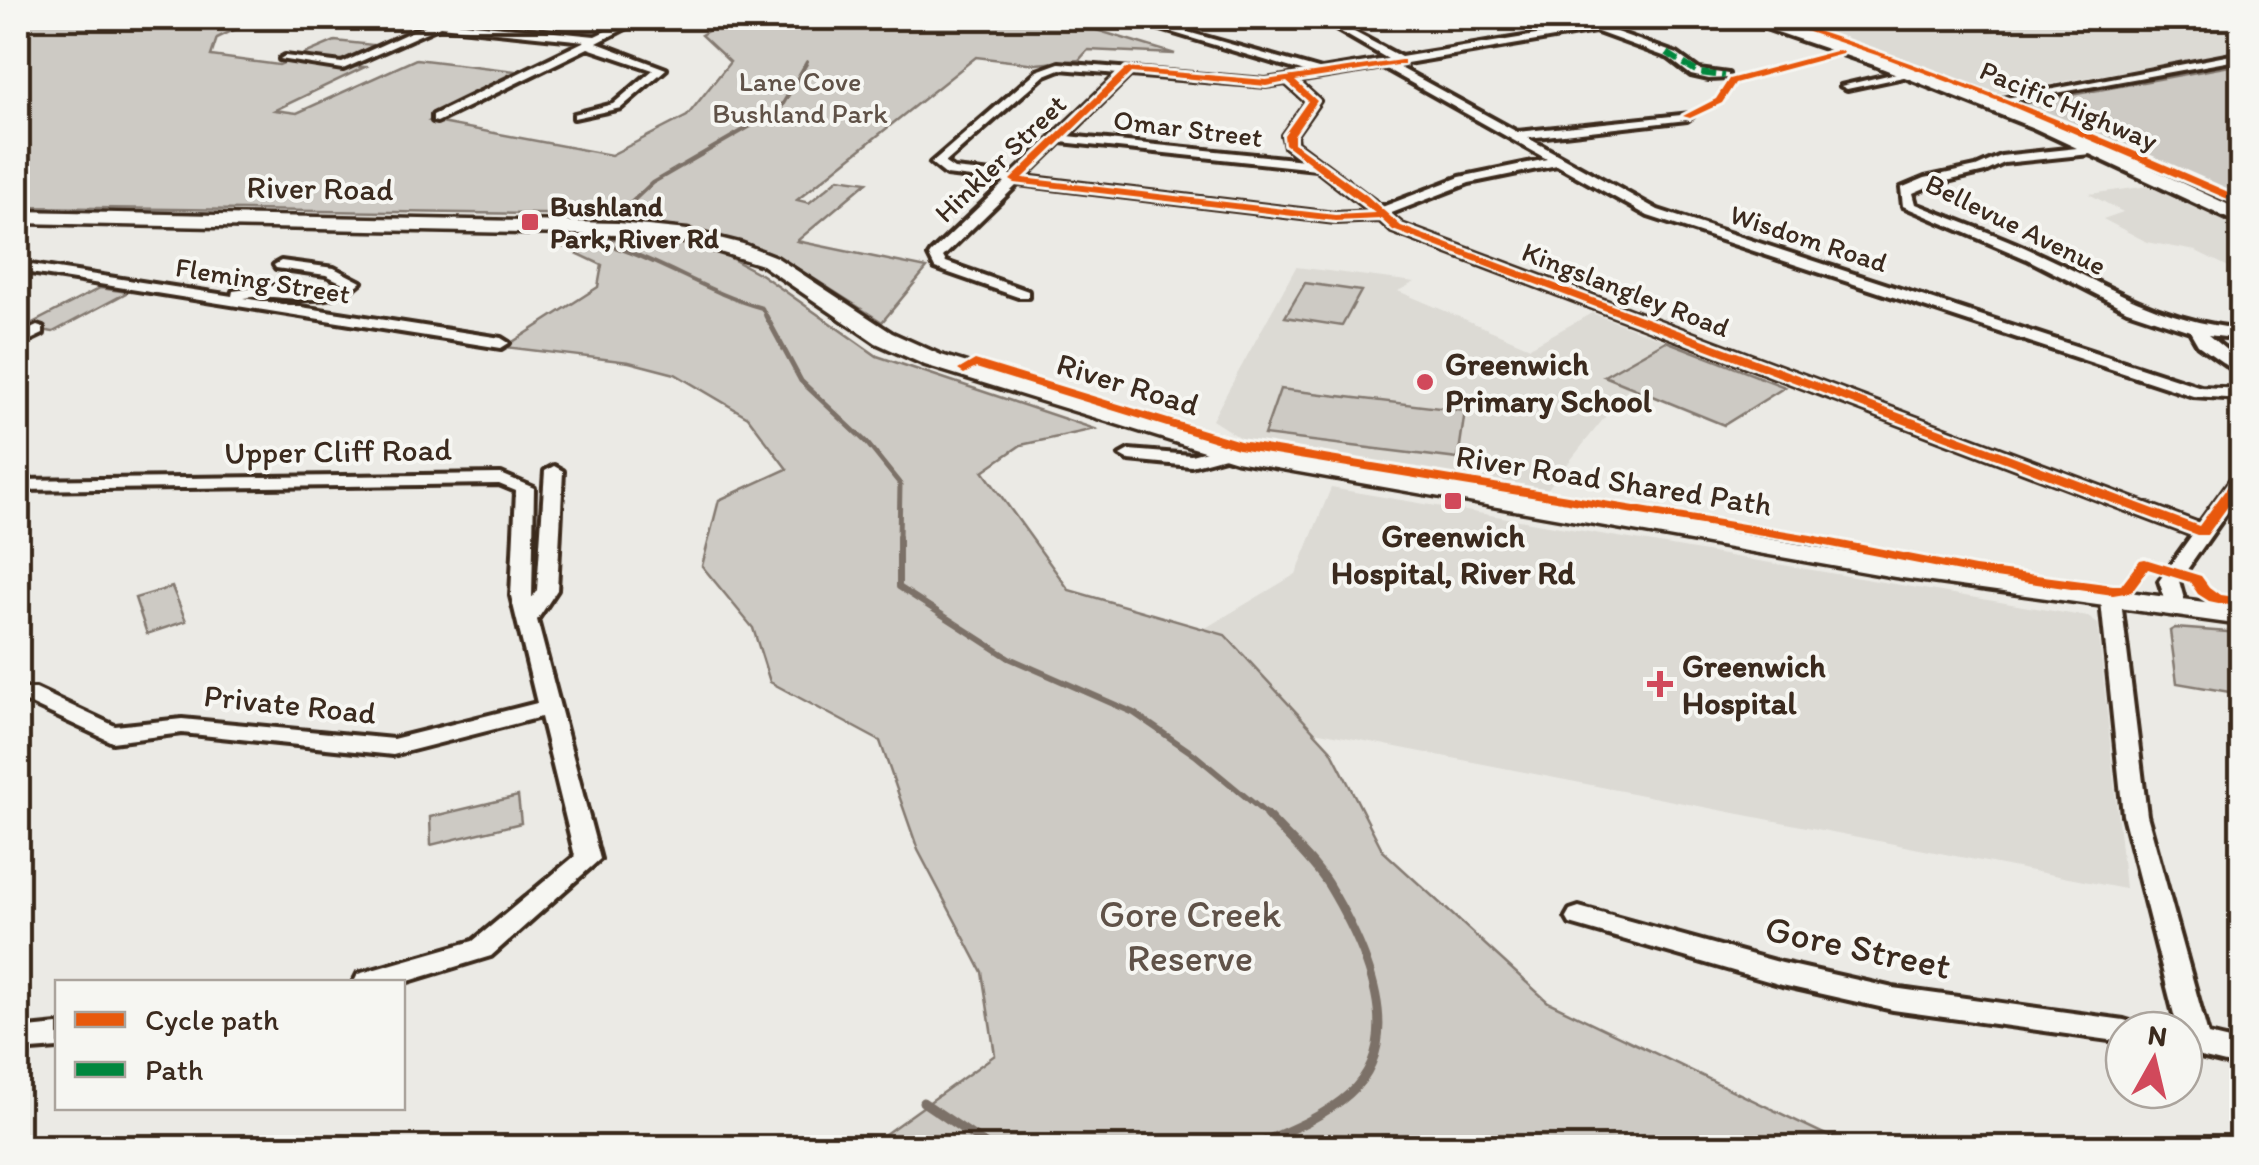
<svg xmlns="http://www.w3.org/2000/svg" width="2259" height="1165" font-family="Itim,sans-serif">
<rect width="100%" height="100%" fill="#ebeae5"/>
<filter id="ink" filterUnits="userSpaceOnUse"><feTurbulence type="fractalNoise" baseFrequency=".01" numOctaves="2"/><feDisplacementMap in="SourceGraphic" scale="20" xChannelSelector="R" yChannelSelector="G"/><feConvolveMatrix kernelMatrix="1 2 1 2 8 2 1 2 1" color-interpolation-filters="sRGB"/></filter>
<g filter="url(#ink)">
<path fill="#dcdad4" d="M1775 18H2181L2241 36V50L1994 94 1881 51Z
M2157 185 2241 227V273L2196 251 2147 242 2103 219 2123 212 2089 194Z
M1296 267 1415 282 1398 291 1530 347 1592 313 1666 341 1605 376 1629 387 1545 492 1283 451 1245 441 1212 420Z
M1331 488 2088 617 2098 624 2125 889 1258 720 1172 648 1296 574Z"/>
<path fill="#cdcac4" stroke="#847a71" stroke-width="2.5" d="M18 18H259L217 38 211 56 279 65 335 41 383 46 350 66 365 67 275 110 297 113 416 59 523 72 430 121 611 155 687 116 730 62 701 35 730 18H1057L1175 54 1088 50 1079 60 1036 64 976 57 797 200 809 203 839 178 867 182 797 241 927 268 882 322 794 266 749 244 619 215 18 207Z
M2241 64V201L2022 104Z
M657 238 721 253 762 275 877 356 1095 429 1021 445 983 471 1069 590 1225 635 1331 750 1383 851 1548 1002 1851 1147H867L995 1055 982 972 918 850 880 741 770 682 753 628 702 566 719 500 787 469 748 417 675 374 629 362 505 347 598 287 602 265 551 241Z
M1305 283 1361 291 1342 326 1285 317Z
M100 288 128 292 53 332 25 327Z
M1666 341 1785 387 1724 425 1604 376Z
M1280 389 1465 411 1458 459 1264 435Z
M172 587 186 621 147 634 135 598Z
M2175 628 2241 633V694L2177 683 2170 631Z
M518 796 521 823 431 845 430 817Z"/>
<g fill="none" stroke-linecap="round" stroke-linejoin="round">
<path stroke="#7c7167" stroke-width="4" d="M615 218 652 183 780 109 807 62
M615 247C666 263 710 294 762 308L767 318"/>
<path stroke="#7c7167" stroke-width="5" d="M766 316 801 381 867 443 900 484 899 540"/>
<path stroke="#7c7167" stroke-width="6" d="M899 537V587L1009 658 1134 713 1195 755 1270 817"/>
<path stroke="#7c7167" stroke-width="9" d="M923 1102 991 1148
M1248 1148C1282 1133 1321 1119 1349 1094 1411 1039 1363 942 1328 884 1312 859 1287 837 1267 815"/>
<g stroke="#3b2a1e" stroke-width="8">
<path id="street" d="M384 18H414L595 36 633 18H645L597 43 666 69 621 108 574 118V114L613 104 653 70 588 48 437 122 433 121V115L585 41 440 26 343 69 280 59 285 56 342 63 426 25Z
M1124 18H1138L1322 70 1388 59 1317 18H1328L1401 57 1641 18H1661L1608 29 1677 54 1699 70 1728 74V78L1709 79 1691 75 1669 58 1595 31 1395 65 1517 132 1691 114 1693 116 1687 120 1528 138 1658 210 2201 387 2242 389V399L2193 396 1648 216 1557 165 1469 183 1389 214 1402 225 2199 524 2236 473 2242 472V491L2179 581 2187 610 2184 614H2170L2159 581 2192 535 1392 231 1380 220 1335 222 1018 184 943 257 946 262 1028 291V297H1018L935 268 929 256 931 253 1005 182 946 175 931 163 1037 71 1059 63 1266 80 1308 73ZM1383 67 1547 159 1460 177 1382 207 1296 143 1295 135 1319 101 1297 81ZM1060 69 1118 74 1012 175 954 169 945 163 1045 75ZM1130 75 1266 86 1286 83 1307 102 1283 135 1286 147 1304 160 1068 136ZM1061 142 1316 169 1371 212 1335 214 1025 177Z
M2242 53V59L1986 106 1980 103Z
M1909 70 1913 71V75L1847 89 1841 86Z
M2096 146 2102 150 2100 153 2004 163 1985 172 1934 184 1913 193 1916 204C1957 221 1999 235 2039 254 2111 287 2159 321 2242 329V339L2208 335 2242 363V376L2198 345 2190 331 2127 310 2027 259 1903 206 1901 188 1925 178 1976 167 2001 156Z
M281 261 334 268 361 282C330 312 282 292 243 298L501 338 509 343 501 348 18 271V263L232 296 233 291 270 286 324 290 343 283 326 275 276 268 274 265Z
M37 326 43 328V334L18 346V335Z
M1226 446 1232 447 1235 451 1232 455 1191 466 1129 460 1120 455 1129 450 1191 455Z
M554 466 563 471 557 590 537 620 600 859 491 956 402 983 354 982 358 974 473 941 575 856 541 717 393 755 182 733 112 742 20 699 18 695 20 689H36L115 726 182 719 393 739 537 703 511 596 516 491 499 484 18 490V480L501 474 534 488 532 598 537 590 545 471Z
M2111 595 2121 601 2147 815 2208 1035 2242 1043V1067L2184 1053V1030H2178L2123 815 2101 601Z
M1579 907 1782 963 1893 988 2124 1020 2134 1023 2137 1030H2124V1042L1893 1010 1782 985 1570 924 1566 917 1570 910Z
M58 1025V1048L18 1051V1029Z"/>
</g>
<g stroke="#3b2a1e" stroke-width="7">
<path id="secondary" d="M18 211 618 223 687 230 743 244 776 257 892 333 941 355 1240 447 1895 561 2242 607V625L1895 577 1236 461 925 365 876 343 762 265 687 242 618 235 18 223Z"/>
</g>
<g stroke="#3b2a1e" stroke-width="8">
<path id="primary" d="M1736 18H1758L1886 59 2046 120 2242 211V225L2034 128 1874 65Z"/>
</g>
<use href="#street" fill="#f6f6f2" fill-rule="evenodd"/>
<use href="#secondary" fill="#f6f6f2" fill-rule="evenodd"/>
<use href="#primary" fill="#f6f6f2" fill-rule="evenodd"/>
<path stroke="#00873e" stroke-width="6" stroke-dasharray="14 6" stroke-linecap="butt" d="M1667 53 1699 73 1724 76"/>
<g stroke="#f6f6f2" stroke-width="6">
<path id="cycleway" d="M1767 18H1777C1936 68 2089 130 2242 198V205L2006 104 1888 59Z
M1839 50 1843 52 1842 54 1735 83 1722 103 1690 118 1683 116 1716 99 1729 79Z
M1401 60H1404V64L1295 81 1317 101 1294 135V143L1366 195 1401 226 2199 526 2237 474 2242 473V487L2207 535H2197L1393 230 1381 219 1335 221 1015 183 1010 180 1126 68 1266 80ZM1131 73 1266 86 1287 82 1308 101 1284 135 1285 144 1375 213 1335 215 1023 178Z
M975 360 1240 441 1811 535 1975 567 2113 585H2121L2140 560 2145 559 2201 576 2209 587 2220 595 2242 598V608L2209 601 2198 594 2190 582 2148 569 2131 592 2113 595 1975 575 1811 543 1238 449 976 368 964 374 958 370Z"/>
</g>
<use href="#cycleway" fill="#e8590c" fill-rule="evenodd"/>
</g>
</g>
<g fill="#d1495b" stroke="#f6f6f2" stroke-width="4">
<rect x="520" y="212" width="20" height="20" rx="5"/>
<circle cx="1425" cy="382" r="10"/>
<rect x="1443" y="491" width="20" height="20" rx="5"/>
<path d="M1655 669h10v10h10v10h-10v10h-10v-10h-10v-10h10z"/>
</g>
<g text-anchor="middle" stroke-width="8" stroke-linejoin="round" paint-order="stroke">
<g font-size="28" fill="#605248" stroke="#f6f6f2">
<text x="800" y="91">Lane Cove<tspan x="800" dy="32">Bushland Park</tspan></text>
</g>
<g font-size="28" fill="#3b2a1e" stroke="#f6f6f2">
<text transform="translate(2069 105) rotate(23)" y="10">Pacific Highway</text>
<text transform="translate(1188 128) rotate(7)" y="10">Omar Street</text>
<text transform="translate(1000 158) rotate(-44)" y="10">Hinkler Street</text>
<text transform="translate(2016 224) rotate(26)" y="10">Bellevue Avenue</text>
<text transform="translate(1809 238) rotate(18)" y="10">Wisdom Road</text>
<text transform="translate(263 280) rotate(9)" y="10">Fleming Street</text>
<text transform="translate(1626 289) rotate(21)" y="10">Kingslangley Road</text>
</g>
<g font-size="28" font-weight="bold" fill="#3b2a1e" stroke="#f6f6f2" text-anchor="start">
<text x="550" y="216">Bushland<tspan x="550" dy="32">Park, River Rd</tspan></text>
</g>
<g font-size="32" fill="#3b2a1e" stroke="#f6f6f2">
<text transform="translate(320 188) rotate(1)" y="11">River Road</text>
<text transform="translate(1128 384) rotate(17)" y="11">River Road</text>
<text transform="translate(338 451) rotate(-1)" y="11">Upper Cliff Road</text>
<text transform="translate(1614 480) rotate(9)" y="11">River Road Shared Path</text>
<text transform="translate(290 704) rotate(6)" y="11">Private Road</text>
</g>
<g font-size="32" font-weight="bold" fill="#3b2a1e" stroke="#f6f6f2" text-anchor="start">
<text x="1445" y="375">Greenwich<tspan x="1445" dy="37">Primary School</tspan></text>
<text x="1453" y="547" text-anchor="middle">Greenwich<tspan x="1453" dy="37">Hospital, River Rd</tspan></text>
<text x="1682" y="677">Greenwich<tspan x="1682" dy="37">Hospital</tspan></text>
</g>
<g font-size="38" fill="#605248" stroke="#f6f6f2">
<text x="1190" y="927">Gore Creek<tspan x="1190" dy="44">Reserve</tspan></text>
</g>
<g font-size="38" fill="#3b2a1e" stroke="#f6f6f2">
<text transform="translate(1858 947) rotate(12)" y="13">Gore Street</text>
</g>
</g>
<rect width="2259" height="1165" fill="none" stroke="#f6f6f2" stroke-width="60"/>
<rect x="30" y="30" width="2199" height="1105" fill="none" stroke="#3b2a1e" stroke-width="4" filter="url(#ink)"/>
<rect x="55" y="980" width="350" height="130" fill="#f6f6f2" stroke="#aba49d" stroke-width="2.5"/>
<rect x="75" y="1012" width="50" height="15" fill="#e8590c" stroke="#aba49d" stroke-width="2.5"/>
<text x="145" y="1030" font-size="30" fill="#3b2a1e">Cycle path</text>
<rect x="75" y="1062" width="50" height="15" fill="#00873e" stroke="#aba49d" stroke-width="2.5"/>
<text x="145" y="1080" font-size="30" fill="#3b2a1e">Path</text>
<g transform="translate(2154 1060) rotate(8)"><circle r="48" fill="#f6f6f2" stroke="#aba49d" stroke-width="2.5"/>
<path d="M0-8L18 38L0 25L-18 38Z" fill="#d1495b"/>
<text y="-15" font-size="28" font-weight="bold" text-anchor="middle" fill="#3b2a1e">N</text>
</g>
</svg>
